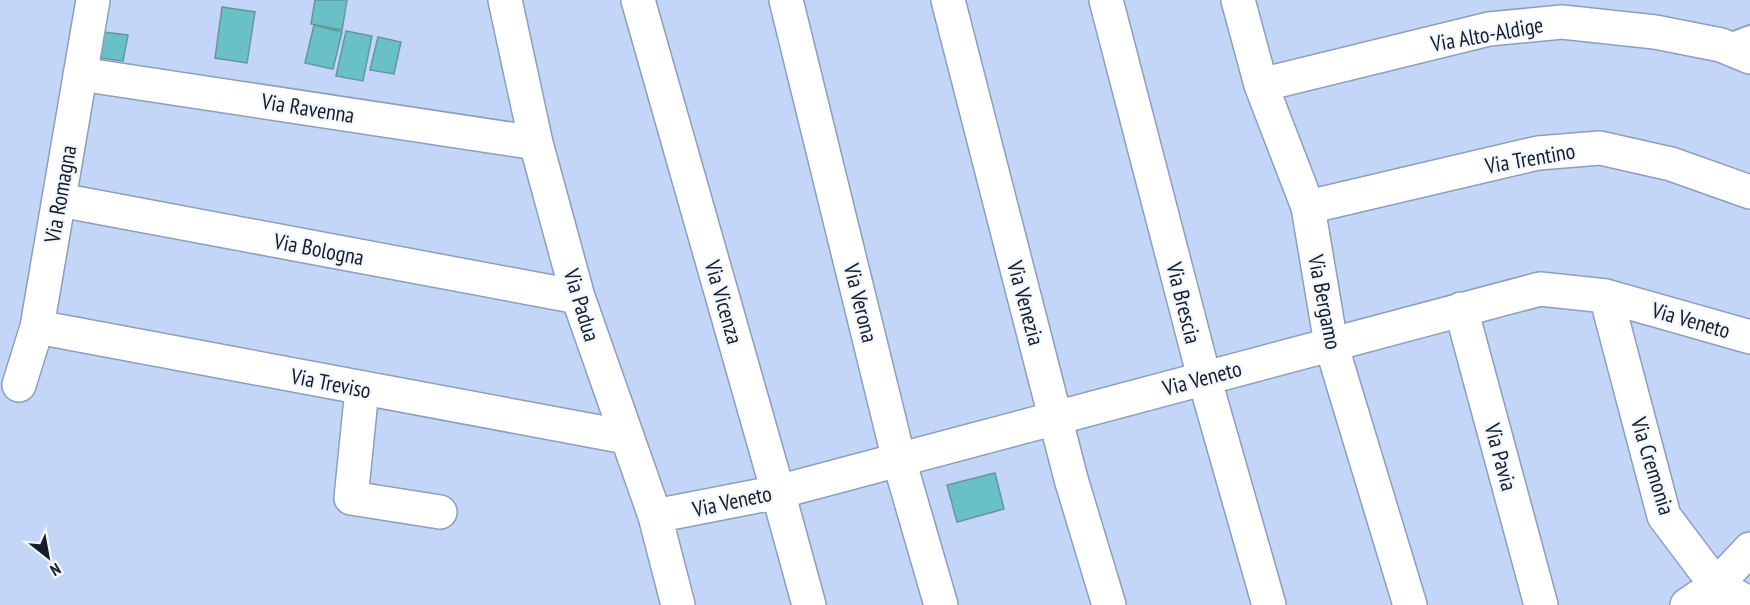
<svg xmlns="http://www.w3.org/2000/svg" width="1750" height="605" font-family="'PT Sans Narrow',sans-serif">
<rect width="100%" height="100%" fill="#c3d6f8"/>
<path fill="#6ac0c7" stroke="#66969a" stroke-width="1.5" d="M315 0H347L342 30 311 24Z
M222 7 255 12 247 63 215 58Z
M314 25 342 32 333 69 305 63Z
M346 31 372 36 363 81 336 76Z
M103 32 128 35 123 61 101 58Z
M378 37 401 42 394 74 370 70Z
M995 473 1004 509 957 522 947 485Z"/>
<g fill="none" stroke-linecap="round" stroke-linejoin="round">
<g stroke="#8c9ebf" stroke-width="20">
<path id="service" d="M1724 44 1750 34"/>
</g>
<g stroke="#8c9ebf" stroke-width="36">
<path id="minor" d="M505 0 536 143 578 297 655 516 678 605
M638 0 778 492 809 605
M786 0 899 460 941 605
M1106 0 1204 377 1269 605
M1238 0 1261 85 1308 207 1331 344 1410 605
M80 74 536 143
M1261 85 1489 29 1562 22 1655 32 1721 45 1750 57
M60 200 578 297
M1308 207 1538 153 1600 148 1671 164 1750 192
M1606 296 1664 516 1716 585 1750 604
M1461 309 1541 605
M37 327 626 437
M19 385 37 327 93 0
M362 389 351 498 440 512
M655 516 778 492 1540 289 1606 296 1750 337
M1687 605 1716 585 1750 549"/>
</g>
<g stroke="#8c9ebf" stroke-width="36">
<path id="tertiary" d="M948 0 1071 479 1109 605"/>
</g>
<use href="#service" stroke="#fff" stroke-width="16"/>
<use href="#minor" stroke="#fff" stroke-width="33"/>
<use href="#tertiary" stroke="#fff" stroke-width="33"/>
</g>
<g text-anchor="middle" stroke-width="4.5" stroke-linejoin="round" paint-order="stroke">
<g font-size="22" fill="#161d2a" stroke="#f2f6fd">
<text transform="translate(1487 34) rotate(-10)" y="8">Via Alto-Aldige</text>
<text transform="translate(308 108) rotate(9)" y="8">Via Ravenna</text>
<text transform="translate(1530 158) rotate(-10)" y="8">Via Trentino</text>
<text transform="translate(60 194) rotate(-80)" y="8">Via Romagna</text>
<text transform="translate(319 249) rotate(11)" y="8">Via Bologna</text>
<text transform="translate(724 302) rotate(74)" y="8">Via Vicenza</text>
<text transform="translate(1325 302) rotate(79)" y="8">Via Bergamo</text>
<text transform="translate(861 303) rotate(76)" y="8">Via Verona</text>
<text transform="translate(1026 303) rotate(75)" y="8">Via Venezia</text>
<text transform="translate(1184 303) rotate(76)" y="8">Via Brescia</text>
<text transform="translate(582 305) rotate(73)" y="8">Via Padua</text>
<text transform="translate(1691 320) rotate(16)" y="8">Via Veneto</text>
<text transform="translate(1202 378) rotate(-15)" y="8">Via Veneto</text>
<text transform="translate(331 383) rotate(11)" y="8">Via Treviso</text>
<text transform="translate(1501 457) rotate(75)" y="8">Via Pavia</text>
<text transform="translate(1653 466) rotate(73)" y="8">Via Cremonia</text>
<text transform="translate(732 501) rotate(-12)" y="8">Via Veneto</text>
</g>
</g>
<g transform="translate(48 557) rotate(149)" stroke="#f2f6fd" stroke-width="4.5" paint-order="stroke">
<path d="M0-4.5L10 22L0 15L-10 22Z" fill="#161d2a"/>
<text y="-9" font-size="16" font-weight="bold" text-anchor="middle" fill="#161d2a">N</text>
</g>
</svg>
